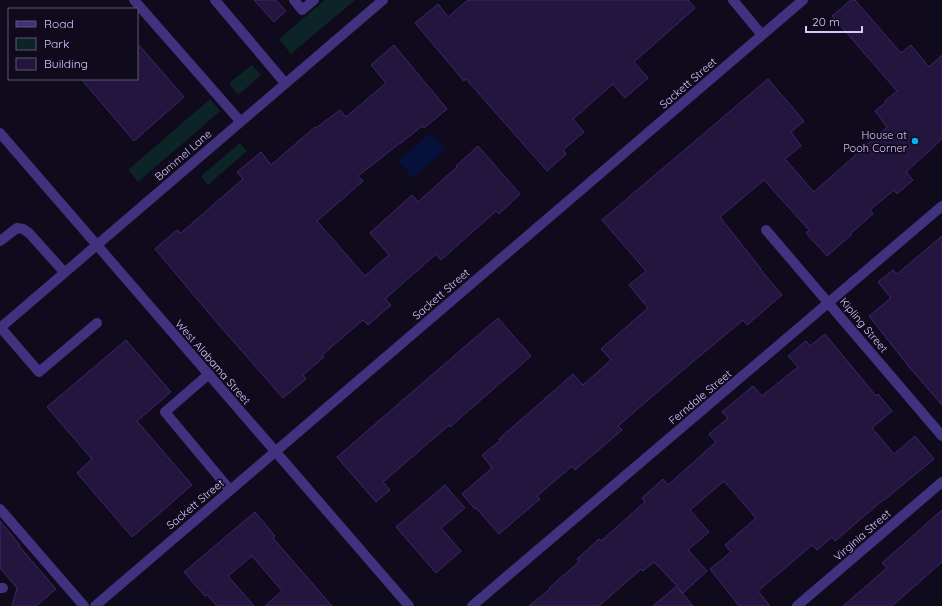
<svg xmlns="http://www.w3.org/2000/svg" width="942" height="606" font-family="Quicksand,sans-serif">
<rect width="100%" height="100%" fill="#100a1d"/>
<path fill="#0d2427" d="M325 0H355L291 54 279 39Z
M252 65 261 75 238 95 229 83Z
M210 99 220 111 138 182 128 170Z
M240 143 247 151 208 185 201 176Z"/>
<path fill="#06113b" d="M431 133 445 150 413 178 399 161Z"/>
<path fill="#24153f" stroke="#3f266d" d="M254 0H276L286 11 274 22Z
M468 0H688L695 8 634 62 648 78 625 98 613 84 573 119 584 132 563 150 566 154 547 171 466 79 464 81 415 23 438 4 448 17Z
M851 0H855L901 53 911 45 929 67 942 55V139L906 172 913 180 897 194 894 190 870 210 873 214 851 233 852 234 827 256 806 233 809 230 764 180 720 217 761 269H760L782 295 747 325 743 320 677 375 618 426 622 430 575 470 572 466 537 496 540 499 499 534 476 508 475 509 462 494 492 468 482 455 500 441 499 439 573 374 583 385 611 360 601 349 648 308 629 285 646 271 602 220 768 79 804 121 791 132 801 146 785 159 814 192 887 127 875 111 886 102 885 101 897 91 832 16Z
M137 43 184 97 134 141 81 79H137Z
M394 45 447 109 424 128 422 126 401 143H400L358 176 363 181 317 221 365 276 389 255 370 233 412 195 418 202 457 167 456 166 478 146 520 194 499 214 496 211 441 260 436 254 385 299 391 305 368 325 363 320 322 355 324 357 303 375 306 379 283 398 213 318 155 249 177 230 181 233 243 179 237 172 261 152 271 165 315 127 316 128 340 110 346 117 386 83 371 65Z
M942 236V405L910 368 869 316 891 298 878 282 893 270 897 274Z
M498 318 531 356 450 427 449 425 383 482 390 490 376 502 337 457Z
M825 334 876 396 878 394 892 411 872 428 894 454 915 436 934 459 883 501V500L835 541 832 537 817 550 812 545 758 591 770 606H739L710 569 731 552 725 545 756 518 724 481 690 510 709 532 688 550 707 571 683 593 678 588 693 606H653L677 586 654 562 643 571 641 569 599 606H529L550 589 549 588 579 562 577 559 599 539 601 541 645 502 642 498 663 479 668 485 716 442 709 434 728 418 722 412 753 386 762 396 798 367 788 356 806 341 810 346Z
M126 340 171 392 137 421 192 485 132 537 77 473 92 459 47 407Z
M445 485 465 508 441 528 461 551 436 573 396 527Z
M942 510V562L892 606H843L887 568 882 563Z
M255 512 275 536 273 538 332 606H265L282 591 252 556 228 576 254 606H217L207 595 205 596 184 572Z
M0 521 19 544V546L56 589 36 606H12L17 588 0 568Z"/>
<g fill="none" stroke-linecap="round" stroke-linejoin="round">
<path stroke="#41327f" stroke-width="10" d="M134 0 240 121
M215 0 285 83
M294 0 302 10 314 0
M733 0 762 35
M0 133 409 606
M766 230 942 436
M0 241 17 228 23 229 29 233 64 272
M0 328 383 0
M1 328 39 372 97 323
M209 374 165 412 230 490
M0 509 84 606
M0 588H3
M95 606 803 0
M472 606 942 206
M797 606 942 482"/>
</g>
<circle fill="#00b5f2" stroke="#100a1d" stroke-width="1.5" cx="915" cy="141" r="4"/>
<g text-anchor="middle" stroke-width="3.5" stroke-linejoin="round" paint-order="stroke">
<g font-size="11" fill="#d5c7ff" stroke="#100a1d">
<text transform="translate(688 83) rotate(-41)" y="4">Sackett Street</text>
<text transform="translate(183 155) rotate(-41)" y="4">Bammel Lane</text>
<text transform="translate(441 294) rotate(-41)" y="4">Sackett Street</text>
<text transform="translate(864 325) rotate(50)" y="4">Kipling Street</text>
<text transform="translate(213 362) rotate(49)" y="4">West Alabama Street</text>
<text transform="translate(700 397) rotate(-40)" y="4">Ferndale Street</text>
<text transform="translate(195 504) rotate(-40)" y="4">Sackett Street</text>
<text transform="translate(862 535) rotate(-41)" y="4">Virginia Street</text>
</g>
<g font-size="11" fill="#d5c7ff" stroke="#100a1d" text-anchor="end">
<text x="907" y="139">House at<tspan x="907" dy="13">Pooh Corner</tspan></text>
</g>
</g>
<rect x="8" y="8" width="130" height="72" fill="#100a1d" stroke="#5f5677"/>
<rect x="16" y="21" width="20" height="6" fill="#41327f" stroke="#5f5677"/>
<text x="44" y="28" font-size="12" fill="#d5c7ff">Road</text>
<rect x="16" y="38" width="20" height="12" fill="#0d2427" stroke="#5f5677"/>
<text x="44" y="48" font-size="12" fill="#d5c7ff">Park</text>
<rect x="16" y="58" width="20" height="12" fill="#24153f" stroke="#5f5677"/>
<text x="44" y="68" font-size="12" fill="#d5c7ff">Building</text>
<path d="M806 26v6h56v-6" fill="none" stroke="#d5c7ff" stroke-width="2"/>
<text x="812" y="26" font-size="12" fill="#d5c7ff" stroke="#100a1d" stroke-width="3" paint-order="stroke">20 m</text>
</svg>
